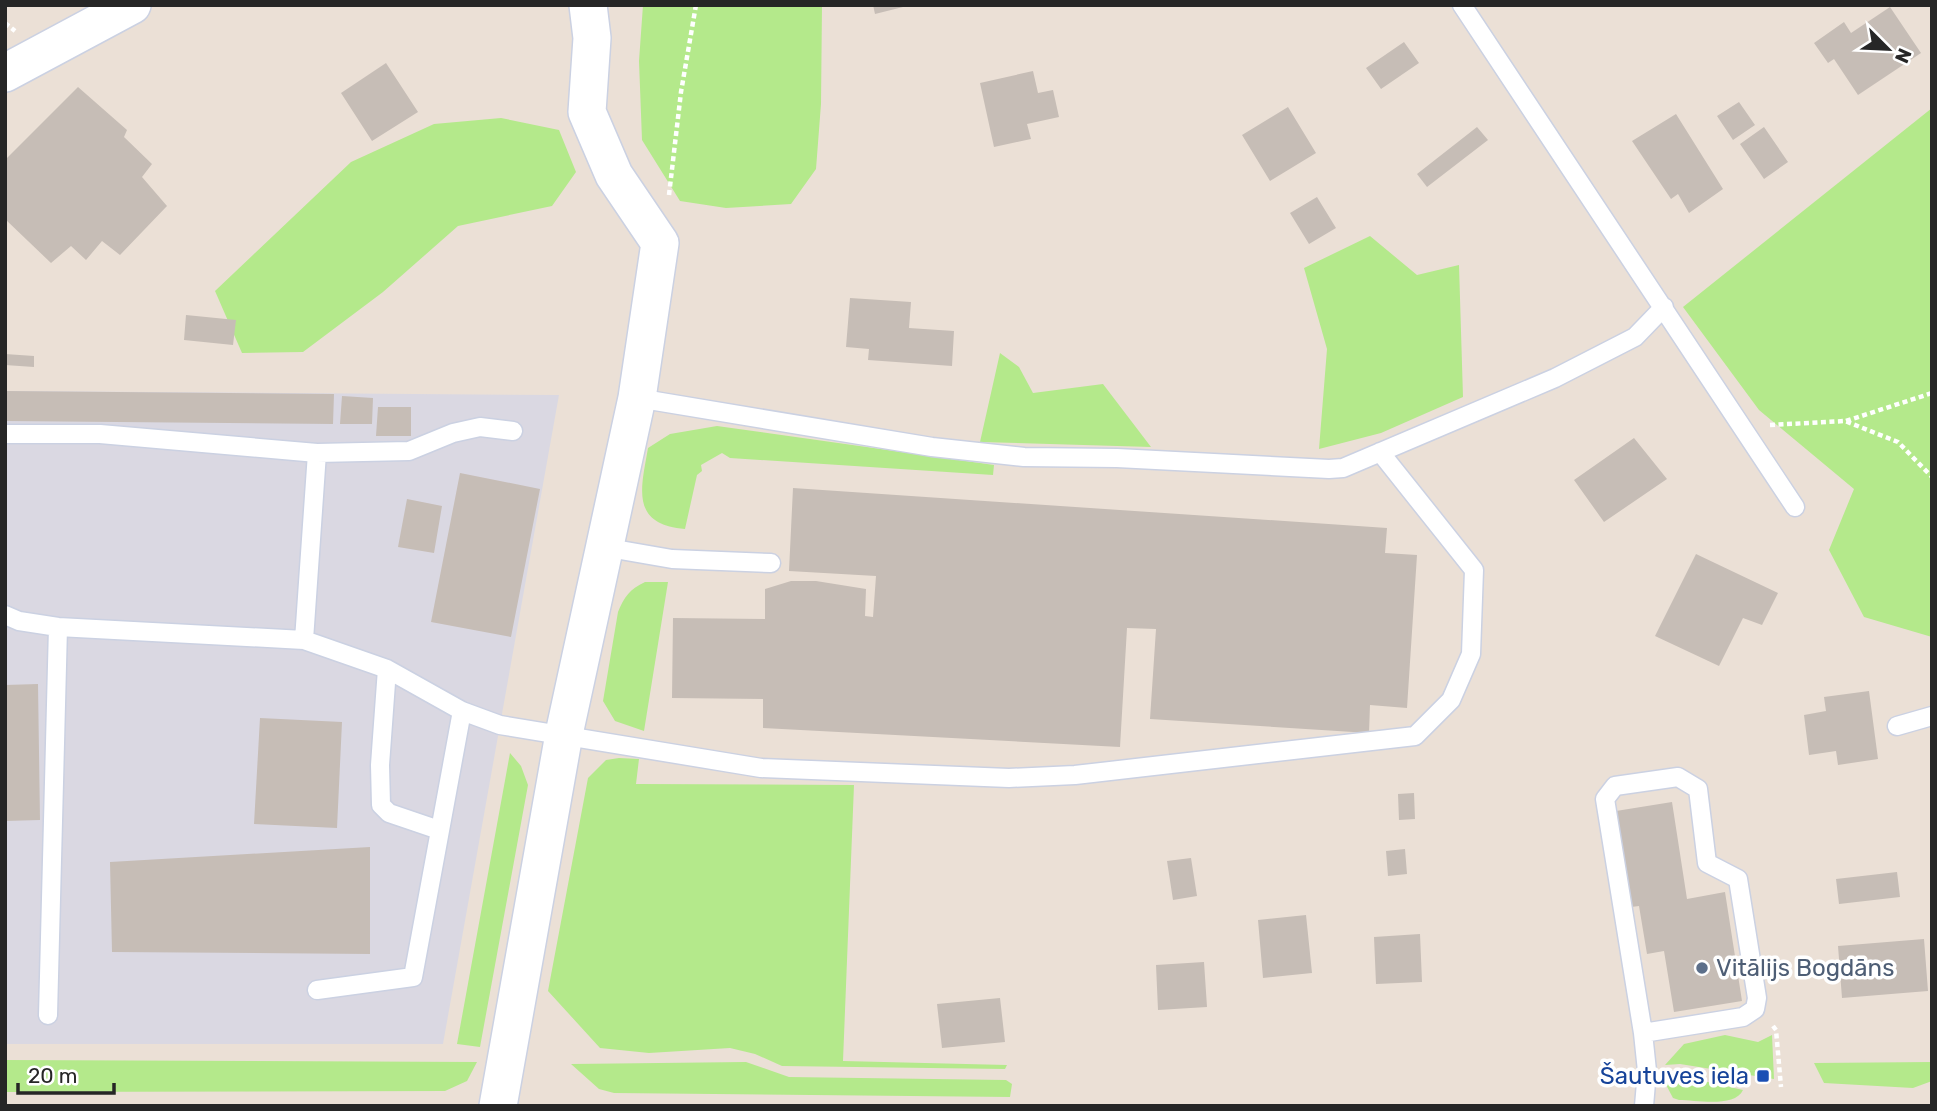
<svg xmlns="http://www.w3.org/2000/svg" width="1937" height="1111" font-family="Rubik,sans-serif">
<rect width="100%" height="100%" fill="#ebe0d6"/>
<path fill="#dad8e2" d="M5 391 559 395 443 1044H5Z"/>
<path fill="#b4e98b" d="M643 5H822L821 104 816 169 791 204 726 208 680 201 642 140 639 61Z
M1932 108V637L1864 617 1829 550 1854 489 1759 410 1683 307Z
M501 118 559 130 576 172 552 206 458 226 383 292 303 352 242 353 215 291 351 162 434 124Z
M1370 236 1417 275 1459 265 1463 397 1381 433 1319 449 1327 349 1304 268Z
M1000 353 1019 367 1033 393 1103 384 1151 447 980 442Z
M717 426 994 465 993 475 730 458 722 453 701 465 702 471 697 475 685 529C630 524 641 489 648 448L670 434Z
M645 582H668L644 731 615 721 603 701 618 612C624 597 630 589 645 582Z
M510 753 521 766 528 785 480 1047 457 1044Z
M619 758 639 759 636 784 854 785 843 1061 1007 1065 1005 1069 782 1066 755 1054 730 1048 649 1053 600 1048 548 991 588 778 606 760Z
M1725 1035 1758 1042 1772 1035 1774 1079 1680 1064 1665 1065 1684 1044Z
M5 1060 477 1062 467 1081 445 1091 5 1092Z
M746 1062 789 1077 1006 1080 1012 1084 1010 1097 614 1093 599 1089 571 1064Z
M1932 1062V1081L1913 1088 1824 1083 1814 1063Z
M1664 1081 1708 1082 1743 1090C1735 1108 1696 1100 1679 1100L1673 1098Z"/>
<path fill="#c6bdb6" d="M873 5H907V6L875 14Z
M1890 7 1921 53 1858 95 1834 59 1828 63 1814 43 1844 22 1851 33Z
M1404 42 1419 63 1381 89 1366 68Z
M386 63 418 112 372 141 341 93Z
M1033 71 1038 93 1053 90 1059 117 1027 124 1031 139 994 147 980 83Z
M78 87 127 130 124 137 152 164 142 177 167 206 120 255 102 241 86 260 71 246 51 263 5 219V160Z
M1739 102 1755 125 1733 140 1717 116Z
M1288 107 1316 153 1270 181 1242 135Z
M1676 114 1723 189 1689 213 1678 194 1671 199 1632 141Z
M1477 127 1488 140 1427 187 1417 174Z
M1764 127 1788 162 1764 179 1740 144Z
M1317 197 1336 228 1309 244 1290 213Z
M850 298 911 302 909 328 954 331 952 366 868 360 869 349 846 347Z
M186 315 236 320 233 345 184 340Z
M5 354 34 356V367L5 365Z
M5 391 334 394 333 424 5 421Z
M342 396 373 398 372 424H340Z
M378 407H411V436H376Z
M1634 438 1667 479 1604 522 1574 480Z
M460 473 540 489 511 637 431 622Z
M793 488 1387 528 1385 553 1417 555 1407 708 1370 705 1369 733 1150 719 1156 629 1127 628 1120 747 763 728V699L672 698 673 618 765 619V589L791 581H816L866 589 865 616 873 617 876 576 789 571Z
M407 499 442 506 434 553 398 547Z
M1696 554 1778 593 1762 625 1743 618 1719 666 1655 636Z
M38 684 40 820 5 821V685Z
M1869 691 1878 759 1838 765 1836 751 1809 755 1804 715 1826 711 1824 697Z
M260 718 342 722 337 828 254 824Z
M1414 793 1415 819 1399 820 1398 794Z
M1672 802 1687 899 1725 892 1742 1001 1674 1012 1664 951 1647 954 1639 906 1631 907 1616 811Z
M370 847V954L112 952 110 862Z
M1405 849 1407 874 1388 876 1386 851Z
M1191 858 1197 896 1173 900 1167 861Z
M1897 872 1900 897 1839 904 1836 879Z
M1306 915 1312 973 1263 978 1258 920Z
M1420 934 1422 982 1376 984 1374 937Z
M1924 939 1928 991 1842 998 1838 946Z
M1204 962 1207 1007 1158 1010 1156 965Z
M1000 998 1005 1042 942 1048 937 1004Z"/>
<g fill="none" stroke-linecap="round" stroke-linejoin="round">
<g stroke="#cbd1e2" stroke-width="21">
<path id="lane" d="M1462 5 1795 507
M637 398 932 447 1024 457 1117 458 1329 469 1343 468 1555 378 1635 337 1664 307
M5 434H100L317 453 304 640 387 669 462 711 500 725 761 768 1009 778 1075 775 1415 736 1451 700 1471 654 1474 570 1380 452
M317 453 409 451 453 433 480 427 513 431
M603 547 672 559 771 563
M5 615 19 621 58 627 304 640
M387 669 380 765 381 805 389 813 439 830
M1897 726 1932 716
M1678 777 1698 789 1707 863 1738 879 1757 998 1755 1009 1743 1017 1643 1033 1605 799 1615 786Z
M317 990 413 977 462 711
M48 1015 58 627
M1643 1033 1647 1071 1644 1106"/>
</g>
<g stroke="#cbd1e2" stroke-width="40">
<path id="street" d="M5 73 132 5
M498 1106 564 734 637 398 660 243 614 175 587 112 592 38 588 5"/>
</g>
<path stroke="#fff" stroke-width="4.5" stroke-dasharray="5 3.5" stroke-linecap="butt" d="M5 23 15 31
M669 195 681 92 696 5
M1846 421 1932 393
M1770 425 1845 421 1898 442 1932 477
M1773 1026 1776 1030 1781 1087"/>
<use href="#lane" stroke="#fff" stroke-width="18"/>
<use href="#street" stroke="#fff" stroke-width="37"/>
</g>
<circle fill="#5c6f8a" stroke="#fff" stroke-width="2.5" cx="1702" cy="968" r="7"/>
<rect fill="#1a4fb4" stroke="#fff" stroke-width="2.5" x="1756" y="1069" width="14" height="14" rx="3.5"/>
<g text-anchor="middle" stroke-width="7" stroke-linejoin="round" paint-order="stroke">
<g font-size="24" fill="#4e5e75" stroke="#fff" text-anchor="start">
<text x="1716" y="976">Vitālijs Bogdāns</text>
</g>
<g font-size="24" fill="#164399" stroke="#fff" text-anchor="end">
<text x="1749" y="1084">Šautuves iela</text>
</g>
</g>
<rect width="1937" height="1111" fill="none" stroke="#262626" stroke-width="14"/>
<g transform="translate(1888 49) rotate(114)" stroke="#ffffff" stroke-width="5" paint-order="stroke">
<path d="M0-5L12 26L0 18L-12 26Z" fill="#262626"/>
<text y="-10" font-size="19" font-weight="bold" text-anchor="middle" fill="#262626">N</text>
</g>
<path d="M18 1083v10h96v-10" fill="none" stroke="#262626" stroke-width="3.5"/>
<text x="28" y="1083" font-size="21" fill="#262626" stroke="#ffffff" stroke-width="5" paint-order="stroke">20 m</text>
</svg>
